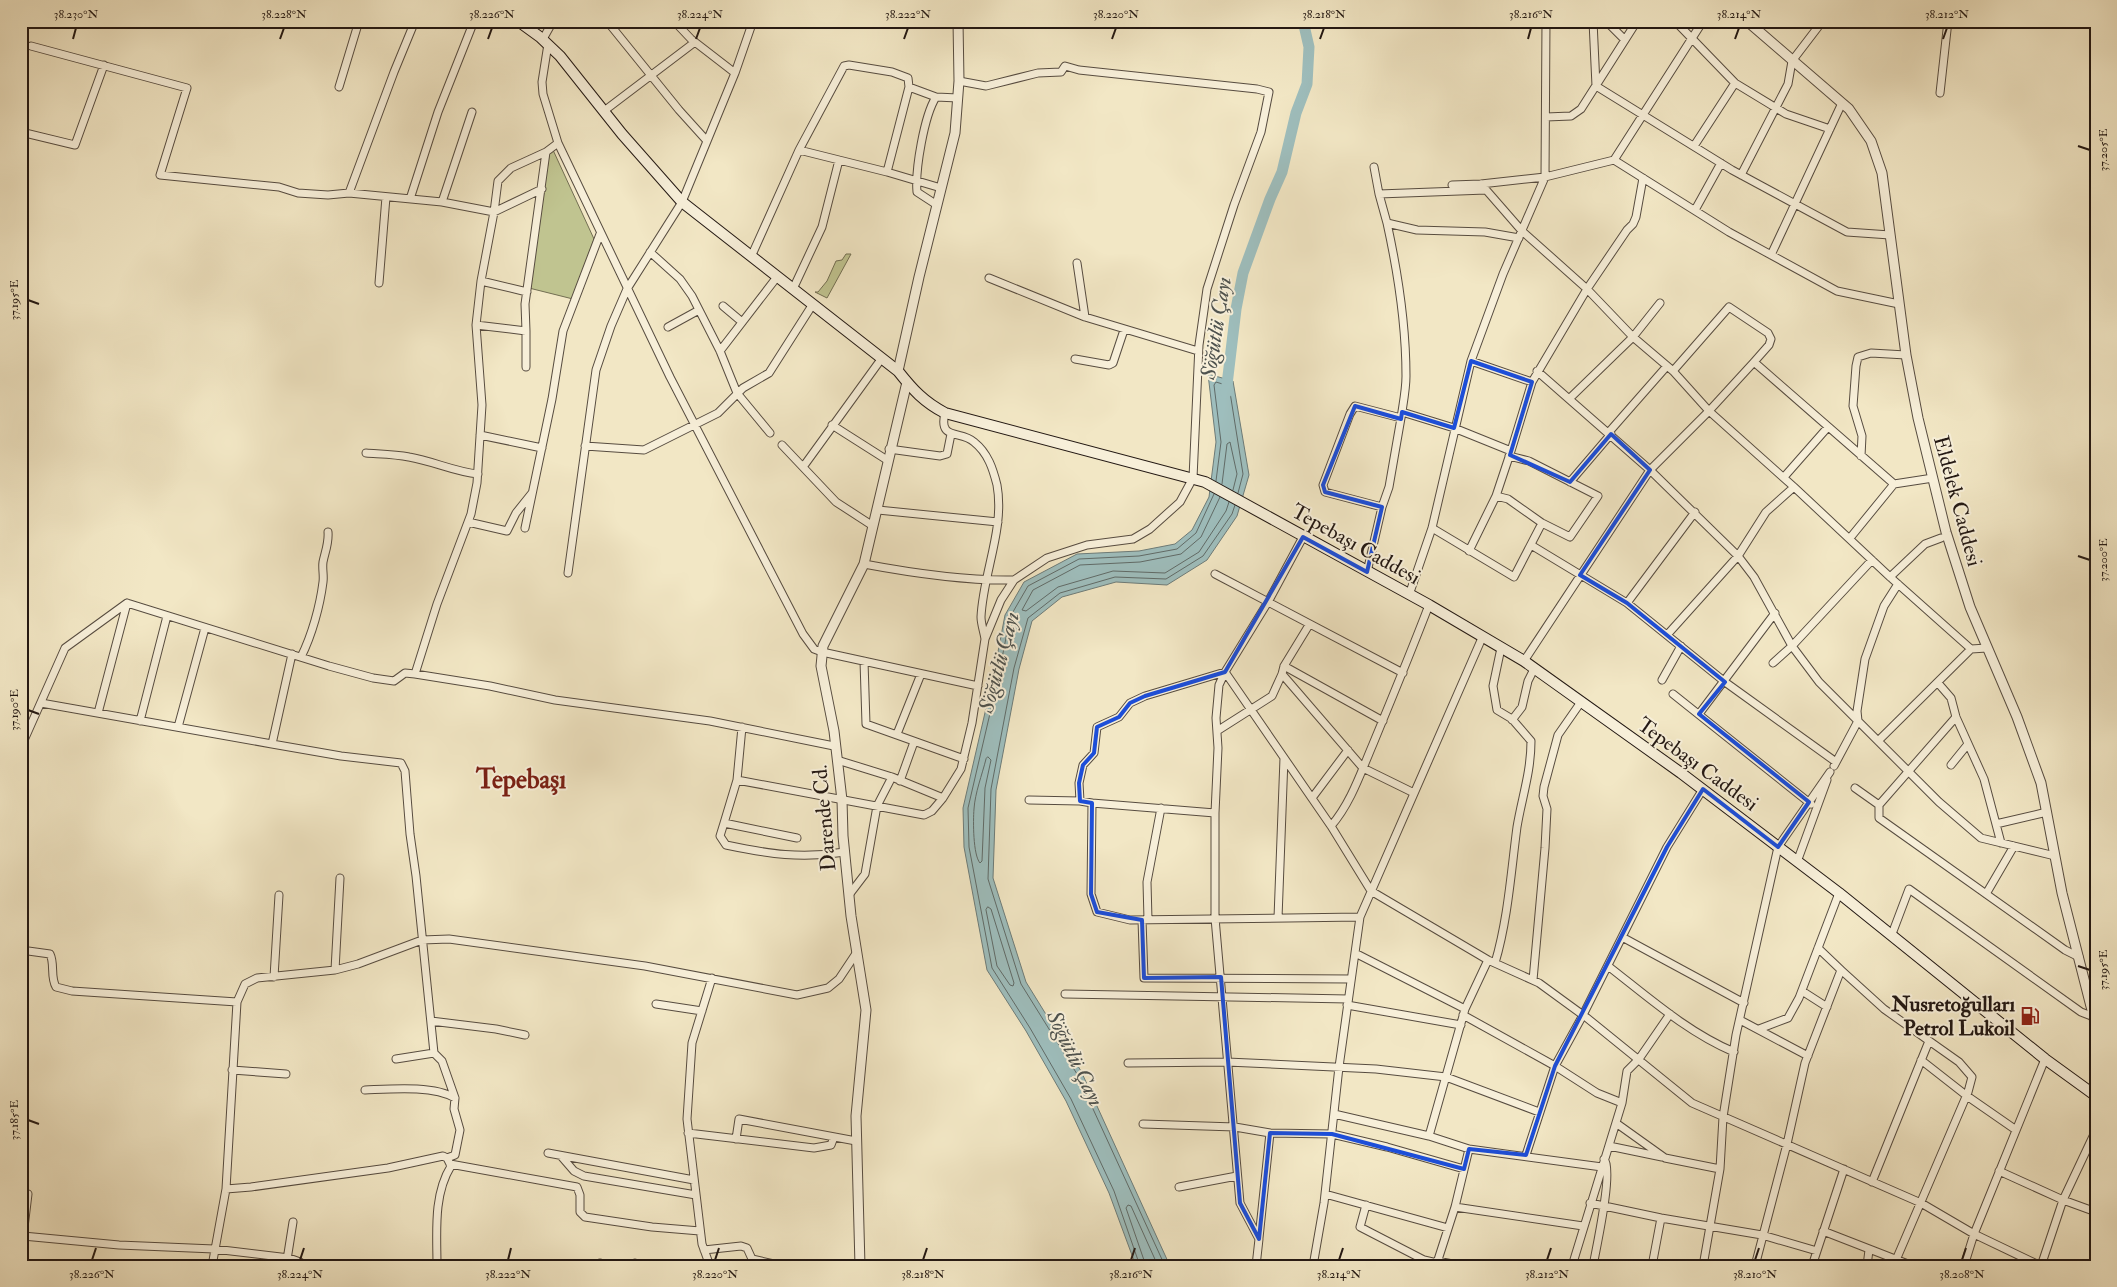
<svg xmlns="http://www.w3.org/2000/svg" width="2117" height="1287" font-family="'IM FELL Double Pica',serif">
<rect width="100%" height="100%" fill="#f2e7c5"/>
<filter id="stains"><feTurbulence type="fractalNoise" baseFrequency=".004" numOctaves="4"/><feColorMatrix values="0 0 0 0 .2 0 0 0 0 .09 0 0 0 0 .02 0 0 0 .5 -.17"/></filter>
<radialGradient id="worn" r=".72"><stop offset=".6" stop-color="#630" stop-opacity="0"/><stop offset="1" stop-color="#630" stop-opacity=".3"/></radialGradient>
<path fill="#c0c490" stroke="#726e52" d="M550 150H553L594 239 573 299 529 288Z
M846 254H851L827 298 815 292H818L827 281 836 261 842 260Z"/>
<path fill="#9ebebd" stroke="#6d7c79" d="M1208 374 1233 381 1249 475 1237 516 1207 560 1167 585 1116 582 1062 597 1032 621 1019 669 996 790 993 878 1026 982 1081 1071 1170 1266H1136L1109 1193 1066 1101 1026 1031 987 970 964 847 963 808 993 678 1005 615 1024 582 1077 554 1139 551 1175 544 1192 530 1209 497 1216 442Z"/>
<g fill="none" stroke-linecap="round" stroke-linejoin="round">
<path stroke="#606b68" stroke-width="1" d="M1216 481 1221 442 1214 385 1216 382 1229 386 1243 474 1238 493
M1222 484 1227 444 1230 442 1237 474 1233 490
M1220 497 1201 537 1181 554 1140 562 1080 565 1033 590 1022 610 1026 611 1058 587 1113 571 1165 573 1199 552 1226 511 1229 502
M988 757 991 760 985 788 982 861 980 863C973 855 973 821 974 809 975 793 982 775 986 759Z
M988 907 991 909 1014 983 1013 986 1010 985 997 966 986 910Z
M1140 1266 1114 1191 1071 1099 1030 1028 992 968 969 847 968 808 998 679 1010 617 1028 586 1079 559 1139 556 1177 549 1196 533 1214 494
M1146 1266 1126 1208 1128 1205 1131 1206 1158 1266
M1165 1266 1077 1074 1021 984 988 879 991 789 1014 668 1028 618 1060 593 1115 577 1166 579 1203 556 1232 514 1235 505"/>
<path stroke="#9ebebd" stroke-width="11" d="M1226 393 1236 309 1243 273 1270 199 1282 172 1296 113 1307 84 1309 47 1303 21"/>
<g stroke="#574c40" stroke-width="9">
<path id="minor" d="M607 21 679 110 707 141
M674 21 691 39 735 73
M1593 21 1596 86 1732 170 1847 232 1890 235
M1606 21 1625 40
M1675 21 1735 83 1786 114 1830 129
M543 39 553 21
M548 44 542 82 543 94 558 143 670 377 803 634 814 649 822 652 978 686
M31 46 187 88 160 175 279 187 298 193 328 195 349 193 442 202 494 212 542 189
M339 87 359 21
M909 87 936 97
M1940 93 1948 21
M604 111 695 42
M1546 117 1571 116 1581 109 1637 21
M21 132 75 145 104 65
M1694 146 1735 83
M799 150 887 172 941 188
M1614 160 1729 232 1837 291 1899 304
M1374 167 1379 194 1486 190
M1741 175 1788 84 1792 61 1818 27 1819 21
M1481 184 1522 231 1587 289 1627 230 1633 224 1636 217 1643 178
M1452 185 1481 184 1545 177 1546 21
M349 193 394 72 415 21
M1379 194 1387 223 1417 230 1485 232 1519 238
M410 199 438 112 474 21
M442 202 472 112
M937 205 917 192C915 170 924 116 936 97L958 98
M1695 210 1721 163
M650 252 680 279 692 296 720 351 737 393 770 433
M1771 255 1842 103
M751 257 799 150 844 66 849 65 892 72 908 78 909 87 887 172
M1077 263 1085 317
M989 278 1085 317 1198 351
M481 281 527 292
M379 283 386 197
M793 289 822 227 839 160
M723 306 742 322
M476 325 526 331 525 304 546 152
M668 327 699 310
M526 331V367
M720 351 777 277
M1075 359 1109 365 1113 363 1124 330
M1471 361 1532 382 1587 289 1633 337 1673 371 1709 411 1794 487 1890 577 1971 649 1987 648
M1754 362 1894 484
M1537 371 1650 470 1738 556 1754 577 1792 646 1819 682 1939 802 1981 838 2055 856
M1570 398 1633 337 1660 303
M1402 412 1454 428 1511 451 1532 382
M945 413C938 441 961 430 974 442 988 453 993 469 997 485 1005 529 983 573 981 617 981 624 984 632 985 639
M832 425 887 460
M1609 432 1667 366
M480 435 542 448
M782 445 836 502 873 526
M585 446 644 450 718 413 743 388 769 373 813 304
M889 449 940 456 947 454 951 434
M366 453C380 454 395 454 409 457 433 461 455 472 478 474
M1861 456 1862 436 1853 406 1856 366 1858 357 1871 353 1906 355
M803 467 882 358
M1784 477 1828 427
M1570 482 1611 434
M1496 496 1508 499 1542 523 1570 537 1598 496 1529 461 1509 456
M1382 507 1325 492 1323 485 1350 414 1355 406 1401 418C1403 404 1406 390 1406 376 1406 326 1398 273 1387 223
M878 510 998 522
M468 522 507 531 516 513 532 493
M525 528 552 399 563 331 600 234
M1432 528 1514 577 1542 523
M1850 538 1894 484 1933 478
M1531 545 1627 603 1725 682 1836 762
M1469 551 1496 496 1510 454
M864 564C912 573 965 581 1014 580
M1367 572 1382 507 1389 487 1401 418
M568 573 596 370 611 326 627 289 682 202 735 73 753 21
M1215 574 1403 673
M1890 577 1925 544 1941 538
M1409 595 1432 528 1471 361 1503 274 1545 177 1614 160 1703 21
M1627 603 1695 512
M1667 635 1738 556 1766 512 1794 487
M301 657C312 635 320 606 323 582 324 575 322 569 323 562 325 552 329 543 328 532
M864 661 866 724 964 759
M1524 661 1650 470 1709 411 1754 362 1769 345 1771 339 1768 333 1729 307 1673 371
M1773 663 1792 646 1872 560
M1284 666 1383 721
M415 674 437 604 471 514 477 483 482 405 476 325 481 281 494 212 498 181 511 168 546 152 558 143
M1282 674 1363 768 1414 793
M1662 680 1681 646
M1938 683 1951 698 1956 717 1984 779 2001 843
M1673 694 1811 804
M41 703 272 744 292 654
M98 713 127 603
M1699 714 1775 613
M1956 717 1879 805V818L2065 950 2079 957
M1512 720 1522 707 1528 681 1534 669
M140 721 167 616
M178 727 205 628
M742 727 737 780 724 823 797 838
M1217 731 1272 696 1282 674 1284 666 1309 625
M897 734 921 674
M1878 741 1971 649
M272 744 341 756 401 763 405 771 410 834 416 876 434 1053 442 1061 455 1098 454 1109 460 1130 455 1155 447 1158
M21 747 65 648 127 603 329 666 373 678 394 681 405 673 415 674 490 686 555 700 710 721 834 746
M837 760 892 777 943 798
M1951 765 1968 744
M1834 766 1858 721 1857 711 1865 659 1884 606 1898 584
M737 780 924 815 932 811 943 798 961 769 972 723 985 639 1001 600 1014 580 1047 558 1087 545 1133 539 1150 529 1180 502 1193 478 1199 345 1207 289 1234 205 1261 132 1269 92 1257 89 1079 70 1065 66 1061 72 1038 73 986 86 959 81
M900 781 914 742
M1855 788 1879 805
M1312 798 1348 750
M1029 800 1080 801
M1092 803 1080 801 1079 783 1083 765 1094 753 1097 727 1119 717 1130 703 1145 696 1225 672 1331 826 1371 891 1488 960 1539 983 1587 1018 1692 1103 1921 1203 1974 1234 2041 1266 2063 1200 2096 1130
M1215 813 1092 803 1091 894 1097 912 1130 920 1360 917
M724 823 720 836 726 845C769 854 801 859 845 852
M1996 824 2047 812
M1331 826C1351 803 1361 772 1373 744 1392 698 1411 652 1429 605
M1797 862 1827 780
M1986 894 2014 846
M849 895 865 874 877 806 892 777
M1278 918 1284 758
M1142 920 1144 978 1351 979
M1148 920 1147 882 1161 808
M1892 934 1909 889 2081 1012 2094 1017
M1622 937 1744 1003
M21 950 50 954C55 964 50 977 56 987L72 991 237 1002
M1355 953 1465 1009
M1495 963C1508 919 1511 872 1517 827 1522 797 1531 772 1531 741L1512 719 1497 710 1493 686 1501 648
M1608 966C1648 997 1687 1032 1734 1052
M335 970 340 878
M1841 970 1884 1009 1959 1062 1972 1077 1968 1092 1896 1260
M274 977 279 895
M1533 980 1545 848 1547 809 1543 796 1544 787 1558 735 1581 702
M1802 991 1827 1007
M1065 994 1348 999
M656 1004 702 1011
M1347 1005 1461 1025
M1463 1015 1555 1066 1583 1015 1667 847 1703 789
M1740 1020 1808 1056
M431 1021 496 1029 525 1035
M1759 1029 1788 1018 1799 998 1839 893
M396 1059 434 1053
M1921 1060 1967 1096 2016 1130
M1128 1063 1227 1062 1376 1069 1446 1077 1539 1112
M232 1070 286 1074
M365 1090C390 1089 433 1085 455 1098
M1334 1114 1429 1136 1469 1149 1602 1167
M1616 1123 1665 1158 1720 1169
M1143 1124 1235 1127 1270 1133 1332 1134 1387 1147 1464 1169
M688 1133 814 1148 831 1145 834 1137
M1429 1136 1465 1009 1488 960
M736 1139 739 1119 856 1141
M1609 1146 1662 1157
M548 1153 694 1180
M1526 1155 1555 1066 1597 1093 1622 1103
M561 1156 574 1171 584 1176 696 1195
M450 1164 577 1187 580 1195V1212L585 1217 652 1227 700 1231
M1999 1171 2063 1200 2096 1212
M1872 1182 1929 1041
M1179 1187 1237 1176
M226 1189 251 1187 388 1168 443 1156 447 1158 451 1166C433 1195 437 1233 437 1266
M21 1193 28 1194 23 1236 119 1245 214 1249 289 1258 300 1262 304 1266
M1325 1194 1448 1228
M1590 1203 1661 1218 1762 1235 1817 1251
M1366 1205 1360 1227 1424 1260 1437 1263
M1455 1207 1583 1226
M1823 1231 1913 1266
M1259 1238 1270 1133
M704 1250 741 1246 747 1248 752 1259 783 1266
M21 1259 23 1236
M1437 1261 1463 1266
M600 1263V1266
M635 1263 636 1266
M212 1266 226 1189 237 1002 245 984 257 978 335 970 358 964 422 940 449 939 645 966 797 995 828 988 839 979 857 952
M286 1266 293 1222
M710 1266 702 1244 687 1119 692 1043 712 978
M1256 1266 1259 1239 1240 1203 1215 918V813L1218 748 1216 718 1219 685 1225 672 1268 602 1303 537
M1313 1266 1324 1203 1339 1067 1360 917 1482 638
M1436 1266 1455 1207 1469 1149
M1572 1266 1622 1103 1627 1071 1639 1059 1670 1014
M1593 1266C1596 1249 1614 1169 1604 1159
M1652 1266 1661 1218
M1703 1266 1720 1169 1723 1117 1736 1035 1778 847 1830 772
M1755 1266 1787 1144 1805 1063 1841 970 1818 948
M1812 1266 1844 1169
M1867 1266 1869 1250
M1964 1266 1974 1234 2045 1059"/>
</g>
<g stroke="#574c40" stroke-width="11">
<path id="tertiary" d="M1747 21 1849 109 1871 141 1882 173 1906 355 1918 418 1946 532 1970 607 2017 717 2041 783 2062 893 2096 1026
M898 371 919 277 955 133 959 81 958 21
M860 1266 856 1116 866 1010 851 916 843 836 842 800 834 731 821 666 823 646 864 564 907 382"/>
</g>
<g stroke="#231813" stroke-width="12">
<path id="secondary" d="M518 21 540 37 560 56 622 134 682 202 898 371C913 390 924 402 945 413L1205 482 1429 605 1524 661 1681 773 1839 893 2045 1059 2096 1096"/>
</g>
<use href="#minor" stroke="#f7efd9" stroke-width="7"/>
<use href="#tertiary" stroke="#f7efd9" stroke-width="9"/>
<use href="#secondary" stroke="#f7efd9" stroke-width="10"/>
</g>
<path fill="none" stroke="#1d4ed8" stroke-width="4" stroke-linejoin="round" d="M1471 361 1532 382 1510 455 1570 482 1611 434 1650 470 1580 575 1627 603 1725 682 1699 714 1809 802 1778 847 1703 789 1667 847 1555 1066 1526 1155 1469 1149 1464 1169 1332 1134 1270 1133 1259 1239 1240 1203 1221 977 1144 978 1142 920 1097 912 1091 894 1092 803 1080 801 1079 783 1083 765 1094 753 1097 727 1119 717 1130 703 1145 696 1225 672 1303 537 1367 572 1382 507 1325 492 1323 485 1355 406 1401 419 1402 412 1454 428Z"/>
<path fill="none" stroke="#231813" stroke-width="2" d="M73 39 76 28M280 39 284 28M488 39 492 28M696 39 700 28M904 39 908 28M1112 39 1116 28M1320 39 1324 28M1528 39 1531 28M1735 39 1739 28M1943 39 1947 28M2078 146 2090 150M28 300 39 304M2078 556 2090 560M28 710 39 714M2078 966 2090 970M28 1120 39 1124M92 1260 96 1248M300 1260 304 1248M508 1260 511 1248M715 1260 719 1248M923 1260 927 1248M1131 1260 1135 1248M1339 1260 1343 1248M1547 1260 1551 1248M1755 1260 1759 1248M1962 1260 1966 1248"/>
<defs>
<g id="fuel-bare" transform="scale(1.5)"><path d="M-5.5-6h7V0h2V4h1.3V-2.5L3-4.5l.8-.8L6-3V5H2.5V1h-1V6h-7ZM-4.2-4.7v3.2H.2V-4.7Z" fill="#8f2418" stroke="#f7efd9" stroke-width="2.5" paint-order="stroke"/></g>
</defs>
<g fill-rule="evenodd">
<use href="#fuel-bare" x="2030" y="1016"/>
</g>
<g text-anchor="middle" stroke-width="4" stroke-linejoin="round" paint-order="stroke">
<g font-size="21" fill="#231813" stroke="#f7efd9">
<text transform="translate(1958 501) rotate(75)" y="7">Eldelek Caddesi</text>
<text transform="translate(1356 544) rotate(29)" y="7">Tepebaşı Caddesi</text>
<text transform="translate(1698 764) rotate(36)" y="7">Tepebaşı Caddesi</text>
<text transform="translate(824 818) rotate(-95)" y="7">Darende Cd.</text>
</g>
<g font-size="21" font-weight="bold" fill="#231813" stroke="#f7efd9" text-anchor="end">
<text x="2015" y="1011">Nusretoğulları<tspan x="2015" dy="24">Petrol Lukoil</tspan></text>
</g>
<g font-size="22" font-style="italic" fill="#4e524e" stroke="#f7efd9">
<text transform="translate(1215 328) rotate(-81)" y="8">Söğütlü Çayı</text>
<text transform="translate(998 662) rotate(-75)" y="8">Söğütlü Çayı</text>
<text transform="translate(1076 1058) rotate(64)" y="8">Söğütlü Çayı</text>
</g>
<g font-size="26" font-weight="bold" fill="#7a1f14" stroke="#f7efd9">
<text x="521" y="788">Tepebaşı</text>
</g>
</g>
<rect width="2117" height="1287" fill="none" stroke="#f2e7c5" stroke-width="55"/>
<rect x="28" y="28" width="2062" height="1232" fill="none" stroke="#231813" stroke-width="2"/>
<g font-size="12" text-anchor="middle" fill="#231813">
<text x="76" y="18">38.230°N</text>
<text x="284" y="18">38.228°N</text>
<text x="492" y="18">38.226°N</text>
<text x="700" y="18">38.224°N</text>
<text x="908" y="18">38.222°N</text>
<text x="1116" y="18">38.220°N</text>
<text x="1324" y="18">38.218°N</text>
<text x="1531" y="18">38.216°N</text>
<text x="1739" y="18">38.214°N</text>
<text x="1947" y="18">38.212°N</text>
<text transform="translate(2103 150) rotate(-90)" y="4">37.205°E</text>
<text transform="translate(14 300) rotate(-90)" y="4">37.195°E</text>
<text transform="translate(2103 560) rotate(-90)" y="4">37.200°E</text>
<text transform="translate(14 710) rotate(-90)" y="4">37.190°E</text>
<text transform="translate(2103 970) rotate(-90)" y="4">37.195°E</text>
<text transform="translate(14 1120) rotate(-90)" y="4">37.185°E</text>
<text x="92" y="1278">38.226°N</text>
<text x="300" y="1278">38.224°N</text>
<text x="508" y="1278">38.222°N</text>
<text x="715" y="1278">38.220°N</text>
<text x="923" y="1278">38.218°N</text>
<text x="1131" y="1278">38.216°N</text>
<text x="1339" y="1278">38.214°N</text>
<text x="1547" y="1278">38.212°N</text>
<text x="1755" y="1278">38.210°N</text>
<text x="1962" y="1278">38.208°N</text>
</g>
<rect width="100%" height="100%" filter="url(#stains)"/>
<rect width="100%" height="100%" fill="url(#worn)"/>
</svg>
